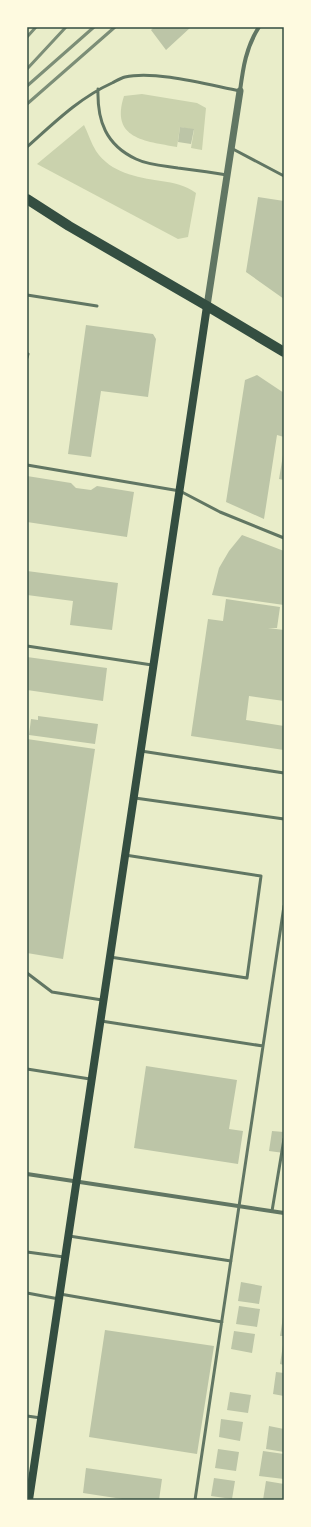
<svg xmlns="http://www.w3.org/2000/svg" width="311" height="1527" font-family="'Source Sans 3',sans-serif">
<rect width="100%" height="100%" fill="#e9edc9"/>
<path fill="#cad2ad" d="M142 94 197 103 206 108 202 150 191 148 194 130 180 127 177 147C145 141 110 139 124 96Z
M84 125C88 133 91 143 96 151 111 173 136 177 161 181 174 183 185 185 196 193L188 237 178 239 37 164Z"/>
<path fill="#bcc5a7" d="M154 27H191L166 50 151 30Z
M180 127 194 129 191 144 178 142Z
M258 197 284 201V299L246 272Z
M86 325 153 334 156 339 148 397 101 391 91 457 68 454Z
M257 375 284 393V437L277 435 264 519 226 502 245 380Z
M283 455H284V480L279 479Z
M27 476 71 483 76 488 91 490 97 486 134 492 127 537 27 522Z
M242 535 284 551V605L212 595 219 568 229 551Z
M27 571 118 583 112 630 70 625 73 601 27 595Z
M226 599 280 607 277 628H268L284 630V701L249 696 246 720 284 726V750L191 736 208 619 223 621Z
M27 657 107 668 103 701 27 690Z
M38 716 98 724 95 744 29 735 31 719 38 720Z
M27 739 95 749 63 959 27 953Z
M146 1066 237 1080 229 1129 243 1131 238 1164 134 1148Z
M272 1131 284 1132V1153L269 1151Z
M241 1282 262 1286 259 1304 238 1301Z
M239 1306 260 1309 257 1327 236 1324Z
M283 1317H284V1336H280Z
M105 1330 214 1346 197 1454 89 1437Z
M234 1331 255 1334 252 1353 231 1349Z
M283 1345H284V1365L280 1364Z
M276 1372 284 1373V1396L273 1394Z
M230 1392 251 1395 248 1413 227 1410Z
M221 1419 243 1422 240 1441 219 1437Z
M269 1426 284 1429V1452L266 1449Z
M218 1449 239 1452 236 1471 215 1468Z
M263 1451 284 1454V1479L259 1476Z
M86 1468 162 1479 159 1500H129L83 1493Z
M214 1478 235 1481 232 1499 211 1496Z
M266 1481 284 1484V1500H263Z"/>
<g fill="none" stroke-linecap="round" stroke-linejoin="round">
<path stroke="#617663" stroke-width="3" d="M98 89C97 121 106 145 136 159 148 165 165 166 178 168 194 170 210 172 227 175
M27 147C54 123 79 98 112 83 116 81 121 78 125 77 155 70 209 85 240 91
M231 148 284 176
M27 295 97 306
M27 358 28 354
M27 465 180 491 220 512 284 538
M27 646 152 665
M141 751 284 773
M135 798 284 819
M110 957 247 978 261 876 125 855
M27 973 52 992 102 1000
M101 1021 263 1046
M27 1069 90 1079
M272 1211 284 1139
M69 1236 231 1261
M27 1252 64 1257
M27 1293 59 1299
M60 1294 222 1322
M27 1416 41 1418
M195 1500 284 906"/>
<path stroke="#617663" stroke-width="4" d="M240 91C243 68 246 47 259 27
M27 1174 284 1213"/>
<path stroke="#617663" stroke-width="7" d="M207 306 240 91"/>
<path stroke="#344e41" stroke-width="8" d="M29 1500 207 306"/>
<path stroke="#344e41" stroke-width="10" d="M27 199 69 226 207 306 284 352"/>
<path stroke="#7c8e77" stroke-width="3" d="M27 37 36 27
M27 69 66 27
M27 86 94 27
M27 104 115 27"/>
</g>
<rect width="311" height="1527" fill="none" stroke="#fefae0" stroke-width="56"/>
<rect x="28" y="28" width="255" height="1471" fill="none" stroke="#344e41" stroke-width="1.5"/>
</svg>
